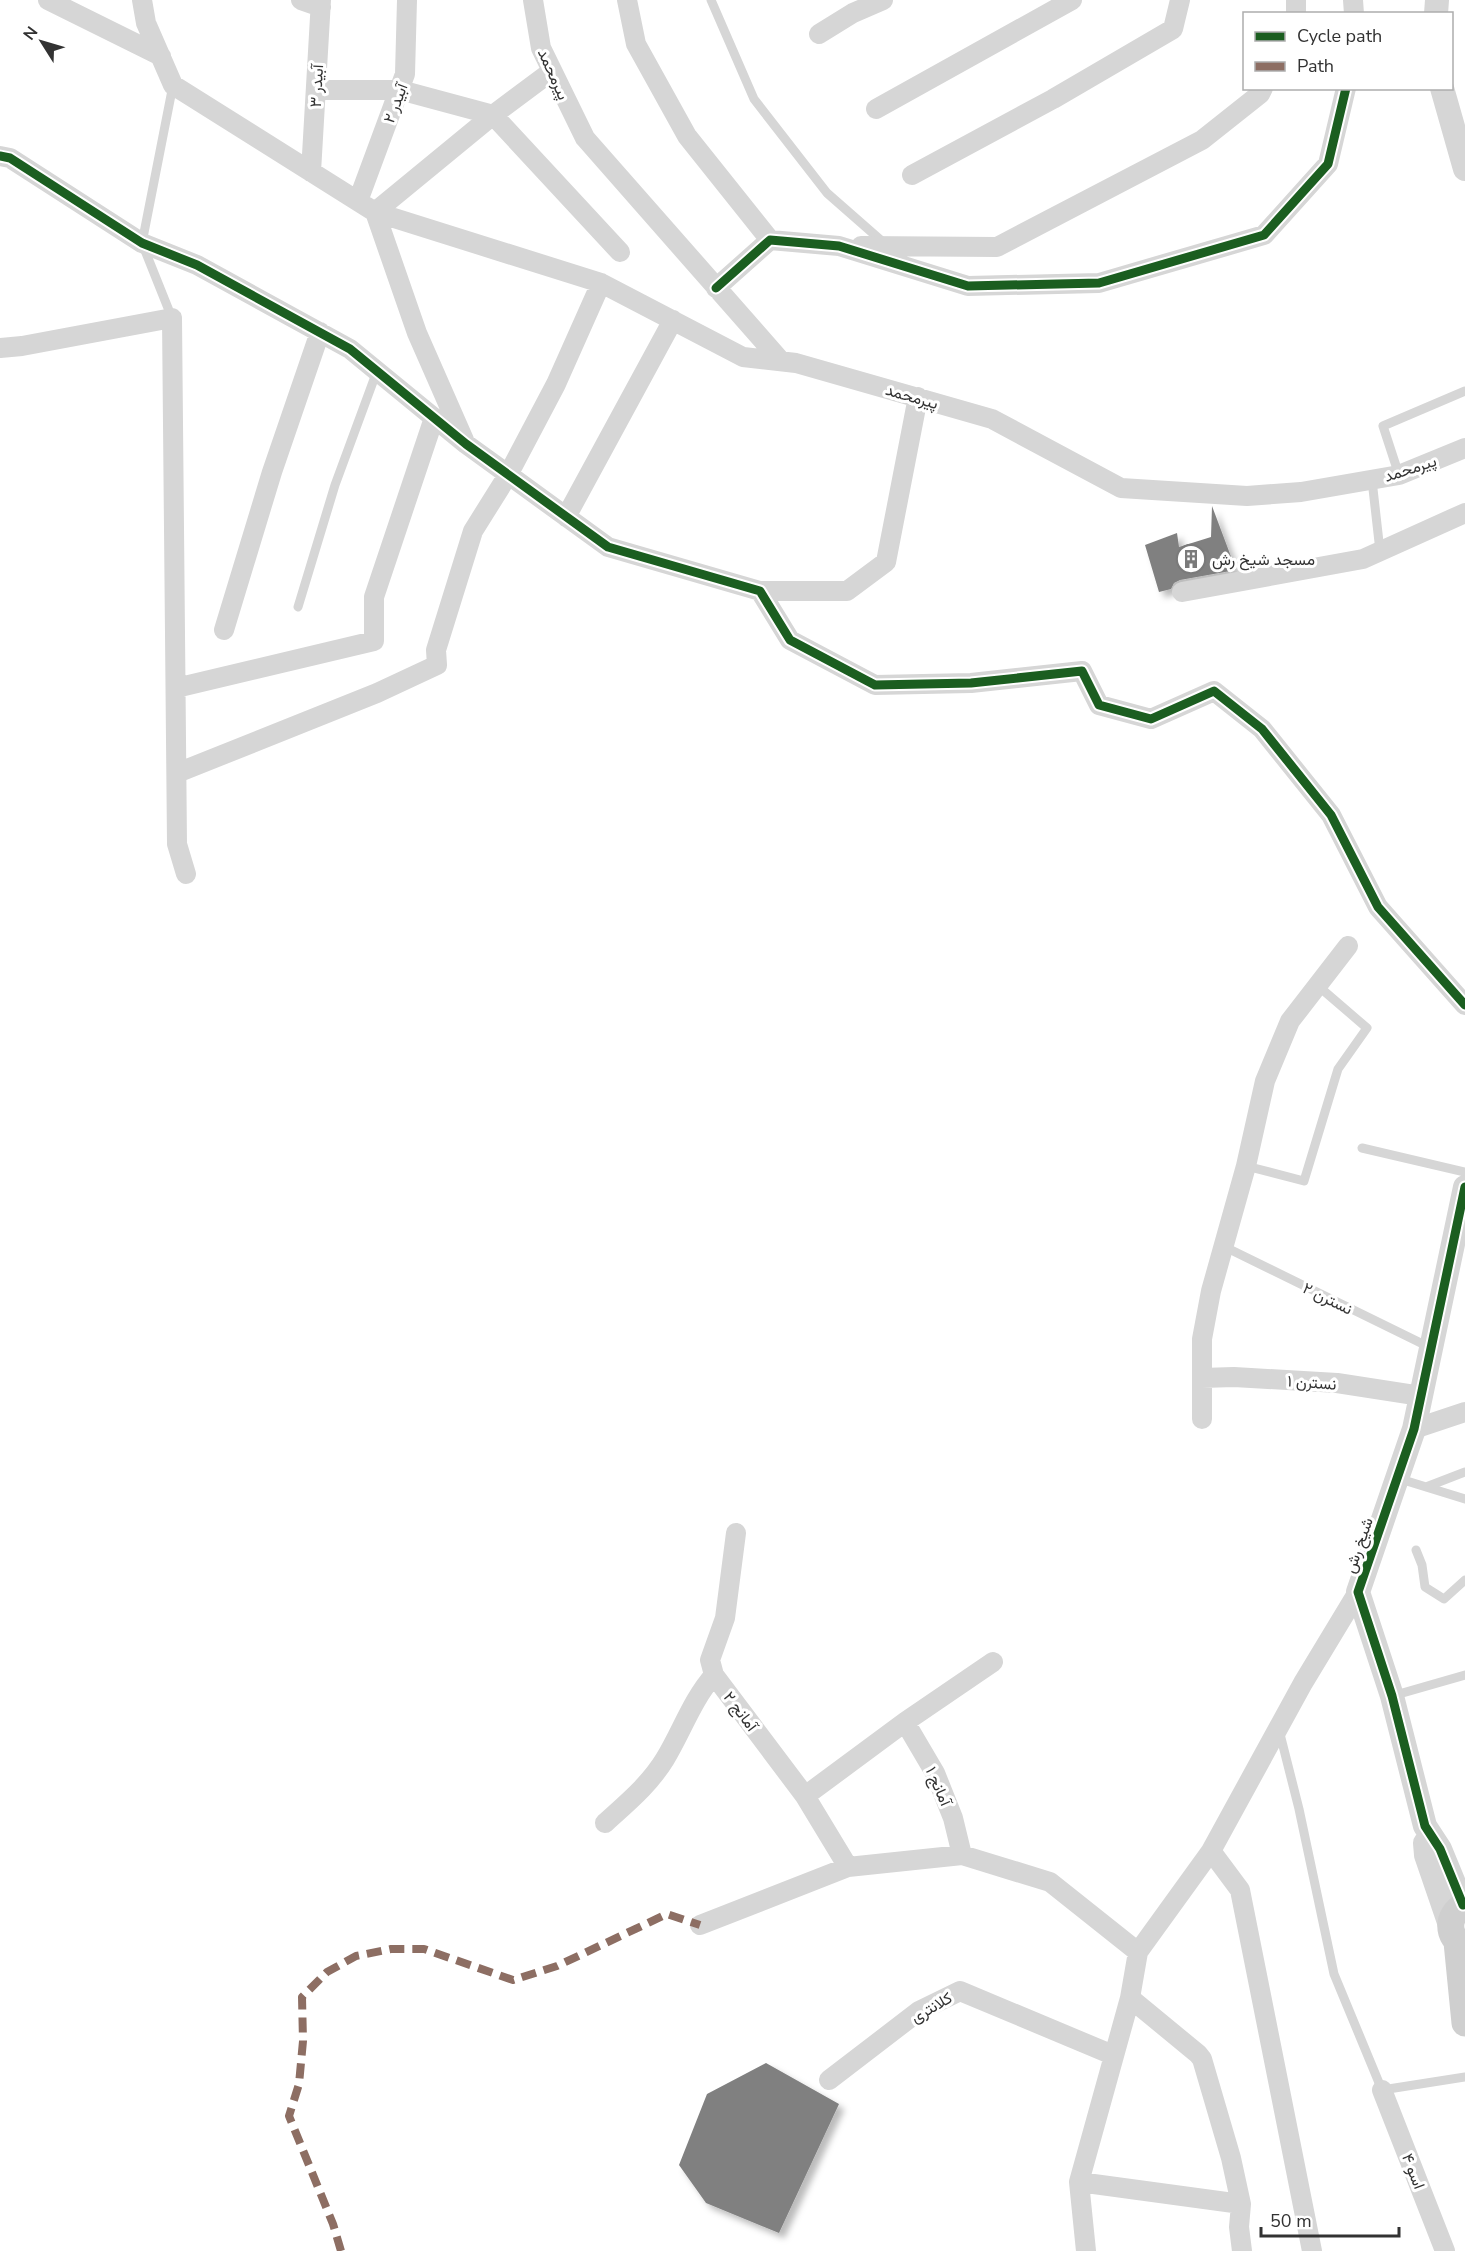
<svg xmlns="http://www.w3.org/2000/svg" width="1465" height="2251" font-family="'Nunito Sans',Vazirmatn,sans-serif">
<defs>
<filter id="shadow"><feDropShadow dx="5.5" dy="5.5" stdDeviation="3" flood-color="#0004"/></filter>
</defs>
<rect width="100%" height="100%" fill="#fff"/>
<path fill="#808080" filter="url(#shadow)" d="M1212 506 1236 570 1180 580 1174 583 1171 589 1159 592 1145 545 1177 533 1179 547 1211 537Z
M766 2063 839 2104 779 2233 706 2203 679 2165 707 2094Z"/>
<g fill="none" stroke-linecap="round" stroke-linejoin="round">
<path stroke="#d6d6d6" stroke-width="9" d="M711 0 754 99 827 193 884 243
M172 318 142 243 173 85
M1399 475 1383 426 1465 391
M1372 480 1380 551
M298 607 335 485 377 371
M1362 1148 1465 1172
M1246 1166 1304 1181 1338 1069 1367 1028 1317 985
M1225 1247 1429 1347
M1397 1478 1465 1499
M1426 1487 1465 1472
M1416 1550 1422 1565 1425 1587 1444 1599 1465 1580
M1392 1696 1465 1675
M1279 1730 1299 1809 1334 1974 1382 2090 1465 2077"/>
<path stroke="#d6d6d6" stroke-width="20" d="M48 0 161 56
M142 0 146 23 173 85 375 212 601 283 743 357 796 363 992 419 1121 488 1247 496 1301 492 1399 475 1465 448
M301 0 321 7
M533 0 541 48 585 138 781 361
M627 0 636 44 687 136 770 240
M1296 0V14
M1353 0 1354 14
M819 34 853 13 883 0
M316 90H400L493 115 620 252
M876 109 1072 0
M0 156 10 158 142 243 197 265 350 349 466 444 608 547 760 591 790 640 875 685 971 683 1082 671 1099 705 1151 719 1214 691 1262 729 1331 815 1378 907 1465 1005
M311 172 321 0
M912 175 1053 99 1173 29 1180 0
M358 201 405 74 407 0
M861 246 997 247 1202 140 1260 94 1263 88
M716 288 770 240 839 246 968 286 1099 283 1264 235 1328 164 1346 88
M0 348 22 346 172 318 177 844 186 874
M464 440 417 333 375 212 493 115 552 71
M566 517 673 320
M760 591H847L886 562 918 397
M1182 592 1363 559 1465 513
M224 630 272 472 320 332
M176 688 374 641V597L434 418
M177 773 377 693 437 665 436 650 473 531 508 475 556 384 601 283
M1202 1378 1234 1377 1337 1383 1421 1396
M1202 1419V1339L1211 1291 1246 1166 1265 1081 1290 1021 1348 946
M1414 1429 1465 1412
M736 1533 725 1618 710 1660 714 1675 805 1796 848 1867
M905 1722 935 1773 953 1818 962 1855
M805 1796 905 1722 993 1662
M605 1823C628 1802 649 1785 665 1759 682 1731 692 1700 714 1675
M700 1925 848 1867 962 1855 1050 1882 1138 1952
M1130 1998 1198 2054 1202 2059 1231 2158 1241 2204 1239 2227 1242 2251
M829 2080 919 2011 960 1991 1113 2055
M1382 2090 1445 2251
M1079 2182 1241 2204
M1086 2251 1079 2182 1130 1998 1138 1952 1211 1851
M1312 2251 1240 1890 1211 1851 1303 1683 1358 1592"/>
<path stroke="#d6d6d6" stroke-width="24" d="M1436 14 1437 0
M1442 88 1465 169
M1425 1843 1426 1855 1450 1925
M1463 1905 1440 1849 1425 1826 1392 1696 1358 1592 1414 1429 1465 1187"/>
<path stroke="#cfcfcf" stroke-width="27" d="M1465 1905C1446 1915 1446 1937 1465 1947
M1457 1942 1465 2023"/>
<path stroke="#8d6e63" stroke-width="8" stroke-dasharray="15 8" stroke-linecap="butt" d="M341 2251 333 2224 289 2116 299 2084 303 2041 302 1997 327 1972 356 1956 391 1949H424L513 1980 557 1966 667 1914 700 1925"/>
<g stroke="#fff" stroke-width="13">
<path id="cycleway" d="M0 156 10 158 142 243 197 265 350 349 466 444 608 547 760 591 790 640 875 685 971 683 1082 671 1099 705 1151 719 1214 691 1262 729 1331 815 1378 907 1465 1005
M716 288 770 240 839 246 968 286 1099 283 1264 235 1328 164 1346 88
M1463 1905 1440 1849 1425 1826 1392 1696 1358 1592 1414 1429 1465 1187"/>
</g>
<use href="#cycleway" stroke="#1b5e20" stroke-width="9"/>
</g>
<defs>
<g id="building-ring" transform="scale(1.5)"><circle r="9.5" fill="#fff" stroke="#7a7a7a" stroke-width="1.5"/><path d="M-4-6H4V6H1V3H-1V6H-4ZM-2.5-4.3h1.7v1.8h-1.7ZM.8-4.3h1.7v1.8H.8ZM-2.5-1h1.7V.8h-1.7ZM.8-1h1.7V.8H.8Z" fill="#7a7a7a"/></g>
</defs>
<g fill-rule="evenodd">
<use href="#building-ring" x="1191" y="559"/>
</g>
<g text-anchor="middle" stroke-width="6" stroke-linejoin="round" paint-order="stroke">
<g font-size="16" fill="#323232" stroke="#fff">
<text transform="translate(554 74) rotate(66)" y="6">پیرمحمد</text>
<text transform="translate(316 86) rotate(-87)" y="6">آبیدر ۳</text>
<text transform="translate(395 103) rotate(-69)" y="6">آبیدر ۲</text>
<text transform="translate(912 396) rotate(16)" y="6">پیرمحمد</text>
<text transform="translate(1410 468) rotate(-18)" y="6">پیرمحمد</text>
<text transform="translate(1328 1298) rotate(26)" y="6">نسترن ۲</text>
<text transform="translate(1312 1382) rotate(4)" y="6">نسترن ۱</text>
<text transform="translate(1358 1545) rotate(-71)" y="6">شیخ رش</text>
<text transform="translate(741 1711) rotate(53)" y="6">آمانج ۲</text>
<text transform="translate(939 1786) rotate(66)" y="6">آمانج ۱</text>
<text transform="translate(931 2007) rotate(-30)" y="6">کلانتری</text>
<text transform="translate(1414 2171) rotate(69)" y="6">اسو ۴</text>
</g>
<g font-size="16" fill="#323232" stroke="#fff" text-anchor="start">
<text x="1212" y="565">مسجد شیخ رش</text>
</g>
</g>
<rect x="1243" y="12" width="210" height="78" fill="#ffffff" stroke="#adadad" stroke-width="1.5"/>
<rect x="1255" y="32" width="30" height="9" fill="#1b5e20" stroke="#adadad" stroke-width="1.5"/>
<text x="1297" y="42" font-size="18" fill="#323232">Cycle path</text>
<rect x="1255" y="62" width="30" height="9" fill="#8d6e63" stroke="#adadad" stroke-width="1.5"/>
<text x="1297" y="72" font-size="18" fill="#323232">Path</text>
<g transform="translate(42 42) rotate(307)" stroke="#ffffff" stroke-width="4.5" paint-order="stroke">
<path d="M0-4.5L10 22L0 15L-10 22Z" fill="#323232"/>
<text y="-9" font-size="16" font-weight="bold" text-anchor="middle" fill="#323232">N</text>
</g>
<path d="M1261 2227v9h138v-9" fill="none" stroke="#323232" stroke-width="3"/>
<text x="1270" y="2227" font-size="18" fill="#323232" stroke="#ffffff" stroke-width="4.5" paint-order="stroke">50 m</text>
</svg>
